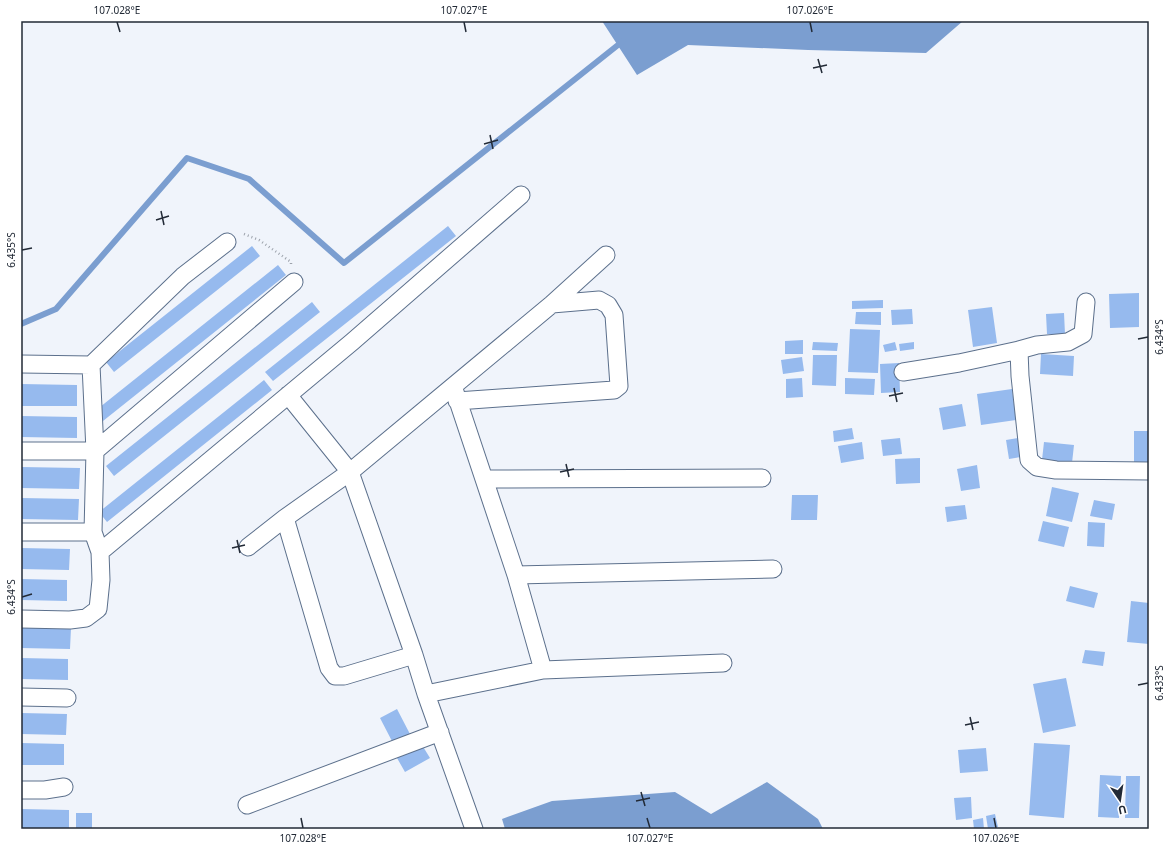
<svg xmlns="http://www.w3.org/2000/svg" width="1170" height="850" font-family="'Noto Sans',sans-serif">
<rect width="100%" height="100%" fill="#f0f4fb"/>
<path fill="#7b9ed0" d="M602 21H963L926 53 808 50 688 45 637 75Z
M767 782 818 819 823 829H505L502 819 552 801 675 792 711 814Z"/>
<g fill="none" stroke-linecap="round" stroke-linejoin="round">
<path stroke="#7b9ed0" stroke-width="6" d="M21 324 56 309 187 158 249 179 344 263 623 41"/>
</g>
<path fill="#96baee" d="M448 226 456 236 273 381 265 372Z
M252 246 260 256 114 372 106 362Z
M278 265 286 275 103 421 95 411Z
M1139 293V327L1110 328 1109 294Z
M883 300V308L852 309V301Z
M312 302 320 312 114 476 106 466Z
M992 307 997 343 973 347 968 310Z
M912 309 913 324 892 325 891 310Z
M856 312H881V325L855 324Z
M1064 313 1065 334H1047L1046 314Z
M850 329 880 330 878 373 848 372Z
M803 340V354H785V341Z
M813 342 838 343 837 351 812 350Z
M895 342 897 350 885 352 883 345Z
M914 342V349L900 351 899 344Z
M1041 354 1074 356 1073 376 1040 374Z
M813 355H837L836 386 812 385Z
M802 357 804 371 783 374 781 360Z
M899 363 900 392 881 393 880 364Z
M802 378 803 397 786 398V379Z
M845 378 875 379 874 395 845 394Z
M264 380 272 390 107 522 99 512Z
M21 384 77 385V406H21Z
M1012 389 1016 420 981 425 977 394Z
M962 404 966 426 943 430 939 408Z
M21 416 77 417V438L21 437Z
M852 428 854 439 834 442 833 431Z
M1134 431H1149V462H1134Z
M900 438 902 454 883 456 881 440Z
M1018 438 1021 457 1009 459 1006 440Z
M862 442 864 459 841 463 838 446Z
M1044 442 1074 445 1072 463 1042 460Z
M920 458V483L896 484 895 459Z
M977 465 980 488 961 491 957 469Z
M21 467 80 468 79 489 21 488Z
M1052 487 1079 493 1072 522 1046 516Z
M792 495H818L817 520H791Z
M21 498 79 499 78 520 21 519Z
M1094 500 1115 504 1112 520 1090 516Z
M965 505 967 519 947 522 945 507Z
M1043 521 1069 527 1064 547 1038 541Z
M1088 522 1105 523 1104 547 1087 546Z
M21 548 70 549 69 570 21 569Z
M21 579 67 580V601L21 600Z
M1070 586 1098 593 1094 608 1066 601Z
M1131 601 1149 603V644L1127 642Z
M21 627 71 628 70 649 21 648Z
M1085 650 1105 652 1103 666 1082 663Z
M21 658 68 659V680L21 679Z
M1066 678 1076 726 1043 733 1033 684Z
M397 709 411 736 394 745 380 718Z
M21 713 67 714 66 735 21 734Z
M21 743 64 744V765H21Z
M1034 743 1070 745 1064 818 1029 815Z
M422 745 430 758 405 772 397 758Z
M986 748 988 771 960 773 958 750Z
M1100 775 1121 776 1119 818 1098 817Z
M1126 776H1140L1139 818H1125Z
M971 797 972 818 956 820 954 798Z
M21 809 69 810V829H21Z
M76 813H92V829H76Z
M995 814 998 827 988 829 986 816Z
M983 818 984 829H974L973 820Z"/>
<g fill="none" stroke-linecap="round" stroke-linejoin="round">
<g stroke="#5c708c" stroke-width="19">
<path id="minor" d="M1086 302 1083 334 1068 342 1037 345 1019 350 1020 376 1029 460 1037 467 1056 470 1149 471
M21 364 91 365 183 276 227 242
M903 372 959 363 1019 350
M455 392 516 575 543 670
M288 395 350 472 414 655 426 694 474 829
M457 401 614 390 619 386 614 315 608 305 599 300 552 304
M21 451H95L294 282
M485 479 762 478
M285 518 329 668 335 676H344L414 655
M21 532H93
M248 547 285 518 350 472 552 304 606 255
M100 552 352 342 521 195
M516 575 773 569
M21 619 70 620 86 618 98 609 101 580 100 552 93 532 95 451 91 365
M426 694 543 670 723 663
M21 697 67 698
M21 790H45L64 787
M247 805 440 732"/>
</g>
<path stroke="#9da3ac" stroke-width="2.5" stroke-dasharray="1 3" stroke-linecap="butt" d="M244 234 259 240 291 262V264"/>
<use href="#minor" stroke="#fff" stroke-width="17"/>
</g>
<path fill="none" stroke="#222a36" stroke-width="1.5" d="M117 22 120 32M464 22 466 32M810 22 812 32M818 59 822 73M813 68 827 65M490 135 493 149M484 144 498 140M161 211 164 225M156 220 169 216M22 250 32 248M1138 339 1148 337M894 388 897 402M889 396 903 393M566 464 569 477M560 472 574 469M237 540 240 553M232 548 245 545M22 597 32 594M1138 685 1148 683M970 717 973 730M965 725 979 722M641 792 645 806M636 801 650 798M301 818 303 828M647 818 650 828M994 818 996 828"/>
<rect width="1170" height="850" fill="none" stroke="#ffffff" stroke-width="44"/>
<g transform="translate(1120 800) rotate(167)" stroke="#ffffff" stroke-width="3" paint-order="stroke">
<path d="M0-3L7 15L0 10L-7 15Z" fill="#222a36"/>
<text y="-6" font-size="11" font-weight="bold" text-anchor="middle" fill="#222a36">U</text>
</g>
<rect x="22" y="22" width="1126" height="806" fill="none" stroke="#222a36" stroke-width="1.5"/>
<g font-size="10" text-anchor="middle" fill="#222a36">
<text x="117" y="14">107.028°E</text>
<text x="464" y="14">107.027°E</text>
<text x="810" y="14">107.026°E</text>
<text transform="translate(11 250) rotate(-90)" y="4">6.435°S</text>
<text transform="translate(1159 337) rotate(-90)" y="4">6.434°S</text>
<text transform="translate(11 597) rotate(-90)" y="4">6.434°S</text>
<text transform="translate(1159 683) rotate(-90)" y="4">6.433°S</text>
<text x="303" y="842">107.028°E</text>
<text x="650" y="842">107.027°E</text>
<text x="996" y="842">107.026°E</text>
</g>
</svg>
